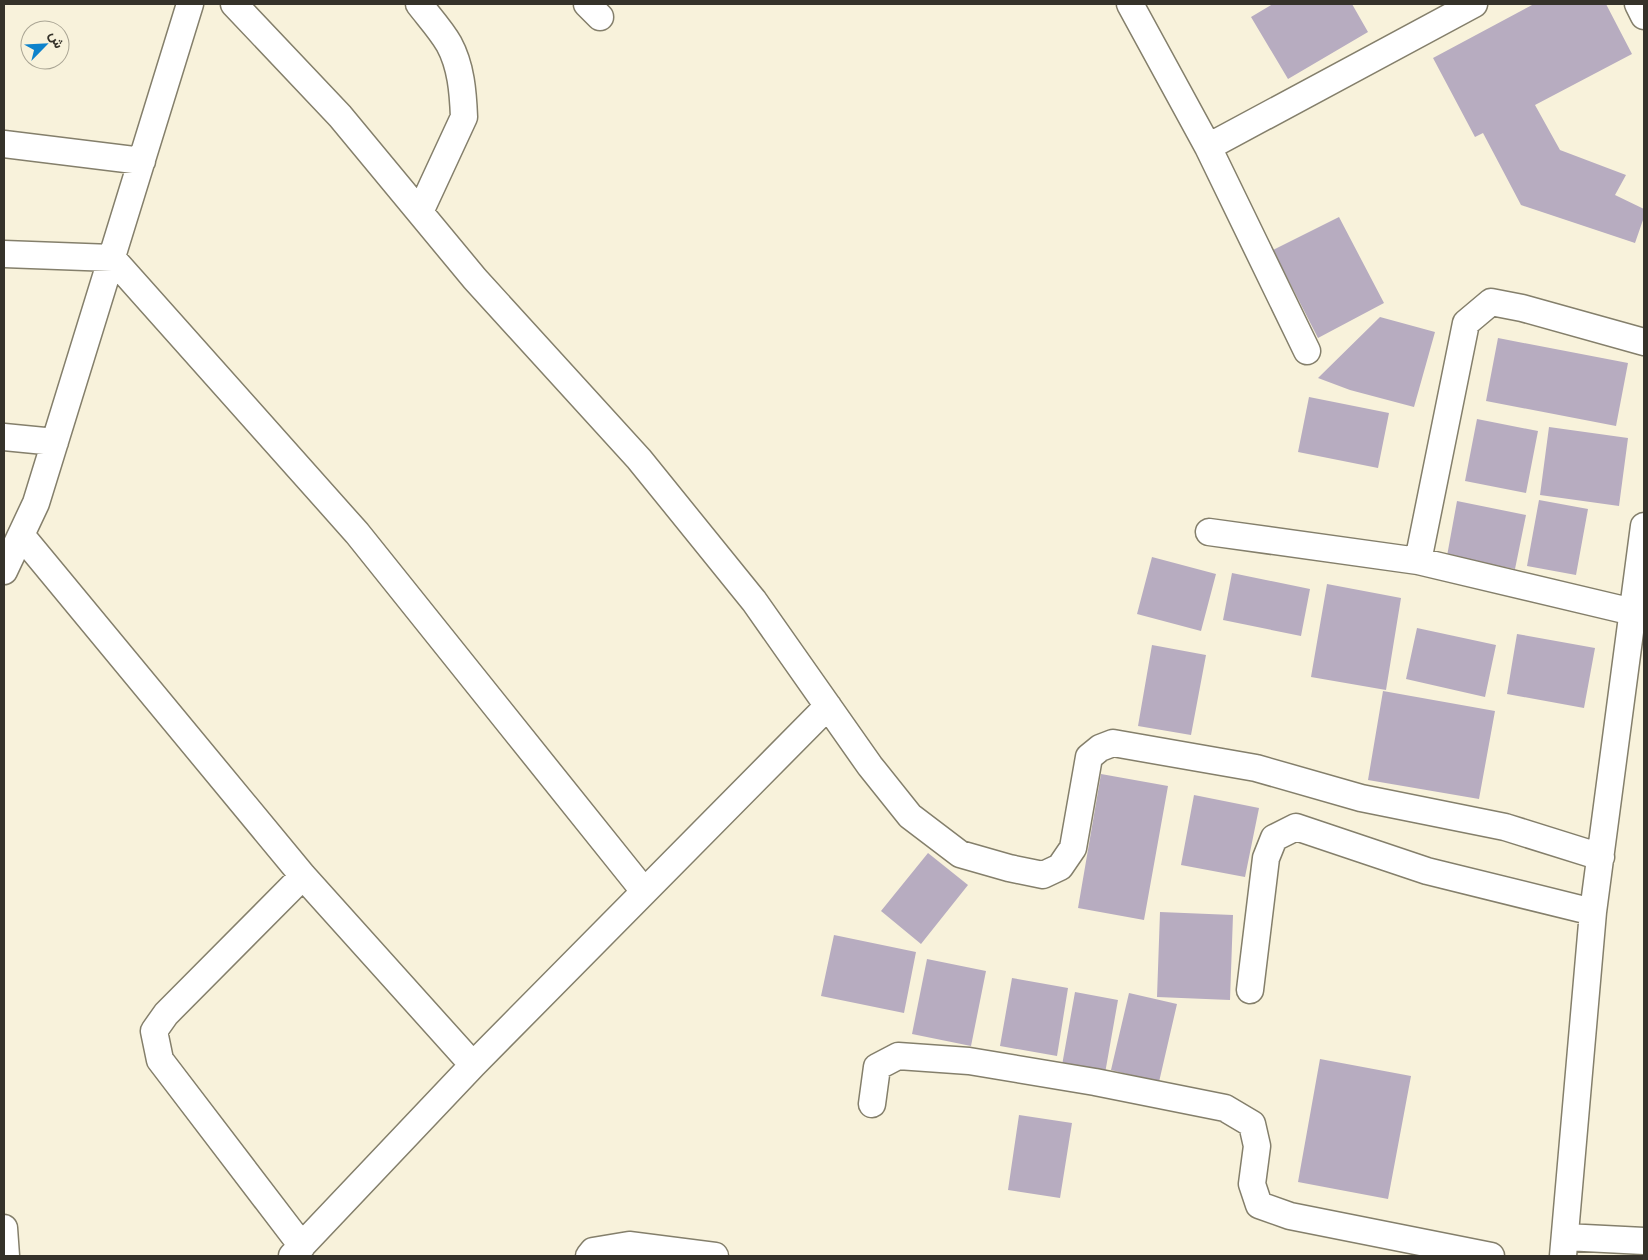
<svg xmlns="http://www.w3.org/2000/svg" width="1648" height="1260" font-family="'Exo 2',Vazirmatn,sans-serif">
<rect width="100%" height="100%" fill="#f8f2db"/>
<path fill="#b7acc0" d="M1273 4H1352L1368 32 1288 79 1251 17Z
M1534 4H1606L1632 54 1535 105 1560 150 1626 175 1615 195 1644 209V217L1635 243 1521 205 1483 133 1475 137 1433 58Z
M1339 217 1384 303 1318 338 1273 250Z
M1380 317 1435 332 1414 407 1350 390 1318 378Z
M1498 338 1628 363 1616 426 1486 401Z
M1309 397 1389 413 1378 468 1298 452Z
M1477 419 1538 431 1526 493 1465 481Z
M1549 427 1628 438 1619 506 1540 495Z
M1539 500 1588 509 1576 575 1527 566Z
M1457 501 1526 515 1515 569 1447 556Z
M1152 557 1216 574 1201 631 1137 614Z
M1232 573 1310 589 1301 636 1223 620Z
M1327 584 1401 598 1386 690 1311 677Z
M1417 628 1496 645 1485 697 1406 679Z
M1517 634 1595 648 1584 708 1507 694Z
M1152 645 1206 655 1191 735 1138 726Z
M1383 691 1495 711 1479 799 1368 780Z
M1101 774 1168 786 1144 920 1078 908Z
M1194 795 1259 808 1245 877 1181 865Z
M928 853 968 885 921 944 881 911Z
M1160 912 1233 915 1230 1000 1157 997Z
M834 935 916 952 904 1013 821 996Z
M927 959 986 971 971 1046 912 1034Z
M1012 978 1068 988 1057 1056 1000 1046Z
M1075 992 1118 1000 1104 1079 1061 1071Z
M1129 993 1177 1004 1159 1082 1111 1070Z
M1320 1059 1411 1076 1388 1199 1298 1182Z
M1019 1115 1072 1123 1060 1198 1008 1190Z"/>
<g fill="none" stroke-linecap="round" stroke-linejoin="round">
<g stroke="#847f6b" stroke-width="29">
<path id="street" d="M234 4 340 116 475 279 639 459 754 601 870 766 910 816 960 854 1009 868 1043 875 1060 867 1073 848 1089 757 1100 748 1113 743 1256 768 1361 798 1505 827 1601 857
M419 4C429 17 441 30 449 44 461 66 463 92 464 117L420 212
M587 4 600 17
M1130 4 1208 147 1307 351
M1638 4 1644 16
M4 144 142 161
M1208 147 1474 4
M4 254 112 258 357 533 644 891
M4 437 55 442
M1209 532 1418 561 1633 612
M21 535 303 876 473 1065
M1418 561 1466 323 1491 302 1522 308 1644 342
M4 571 36 503 190 4
M1250 990 1266 858 1274 838 1296 827 1427 871 1593 912
M872 1104 877 1067 898 1056 969 1061 1095 1082 1225 1108 1252 1124 1257 1146 1252 1184 1259 1205 1290 1216 1491 1256
M4 1228 6 1256
M1565 1237 1644 1241
M302 1246 160 1060 154 1031 166 1014 303 876
M292 1256 473 1065 828 706
M589 1256 593 1251 629 1245 715 1256
M1563 1256 1593 912 1644 526"/>
</g>
<use href="#street" stroke="#fff" stroke-width="26"/>
</g>
<rect width="1648" height="1260" fill="none" stroke="#35322a" stroke-width="10"/>
<g transform="translate(45 45) rotate(66)"><circle r="24" fill="#f8f2db" stroke="#aaa594"/>
<path d="M0-4L9 19L0 12L-9 19Z" fill="#0d82cb"/>
<text y="-8" font-size="14" font-weight="bold" text-anchor="middle" fill="#35322a">ش</text>
</g>
</svg>
